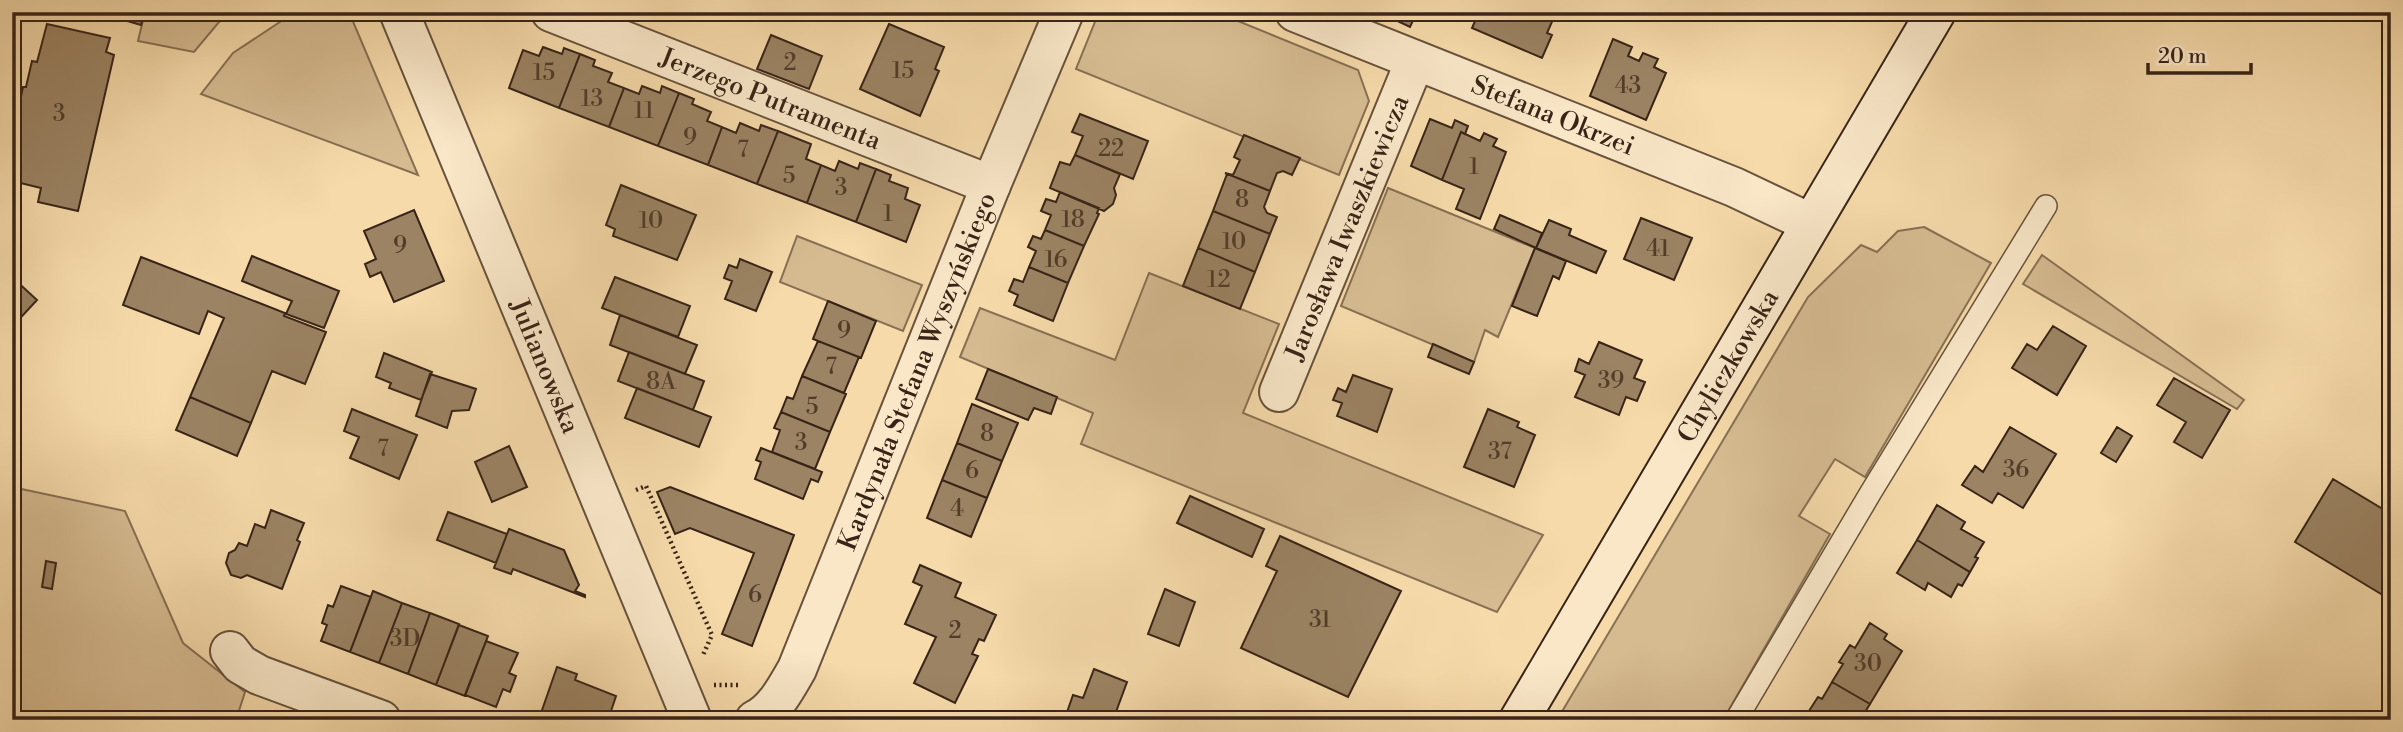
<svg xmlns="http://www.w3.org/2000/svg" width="2403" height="732" font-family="'Libre Bodoni',serif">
<rect width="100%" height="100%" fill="#f6daaa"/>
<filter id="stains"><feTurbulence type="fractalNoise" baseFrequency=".00286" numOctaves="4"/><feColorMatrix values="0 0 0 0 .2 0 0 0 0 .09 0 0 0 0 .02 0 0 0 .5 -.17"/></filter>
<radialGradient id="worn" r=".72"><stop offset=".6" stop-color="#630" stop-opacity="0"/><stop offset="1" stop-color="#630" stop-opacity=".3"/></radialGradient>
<path fill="#d6bb91" stroke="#877054" stroke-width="2" d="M145 12H235L219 22 194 52 138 41Z
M295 12H349L418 175 201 94 233 53Z
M1099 12H1216L1358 70 1369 101 1339 175 1076 69Z
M1388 188 1535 248 1498 337 1485 330 1474 362 1341 306Z
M1924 227 1991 263 1865 477 1835 459 1799 516 1830 534 1723 720H1557L1808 297 1861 245 1877 252 1898 231Z
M797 236 922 285 903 331 780 282Z
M2042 255 2244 400 2237 409 2023 284Z
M1149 273 1279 324 1243 413 1543 535 1497 612 1081 444 1093 413 960 357 980 308 1115 360Z
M12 487 125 511 183 643 245 692 236 720H12Z"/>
<path fill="#9b8363" stroke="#382417" stroke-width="2" d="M96 12H145L141 25Z
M712 12H735L733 20Z
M1394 12H1417L1410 27 1391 18Z
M1479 12H1552L1561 16 1559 19 1554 17 1547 33 1552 35 1542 58 1472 28Z
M47 24 110 38 106 52 114 55 78 211 38 202 41 188 12 181V139L23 87H26L32 61 37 62Z
M889 24 944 47 935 69 939 71 920 116 860 89Z
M771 35 822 56 809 89 757 69Z
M1613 39 1632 47 1628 56 1639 61 1643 53 1658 59 1654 67 1666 73 1646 120 1590 96Z
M543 47 562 54 564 48 580 54 559 108 509 88 523 50 539 56Z
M580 54 595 60 593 66 612 73 608 82 624 88 609 127 559 108Z
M642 86 660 93 662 86 679 93 658 146 609 127 624 88 639 94Z
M679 93 694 99 692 104 711 112 707 121 722 127 708 165 658 146Z
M1080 114 1148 141 1133 179 1075 155 1083 136 1072 132Z
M1430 119 1452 128 1455 120 1468 126 1465 134 1461 132 1442 180 1411 166Z
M740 123 759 131 761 125 778 131 757 184 708 165 722 127 736 133Z
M778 131 811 144 806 159 821 165 807 203 757 184Z
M1461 132 1480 141 1484 133 1497 139 1493 146 1506 152 1480 219 1456 209 1464 189 1442 180Z
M1244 135 1300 158 1292 175 1283 171 1277 173 1270 191 1225 173 1233 175 1240 160 1234 157Z
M1075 155 1120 174 1114 188 1116 195 1113 204 1104 211 1050 188 1060 162 1070 165Z
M839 161 858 169 860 163 876 169 856 222 807 203 821 165 835 171Z
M876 169 891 175 889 181 908 188 905 199 920 205 906 242 856 222Z
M1225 173 1270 191 1264 207 1267 213 1277 217 1270 234 1213 211 1227 174Z
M621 185 696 215 677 260 613 236 615 229 606 225Z
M1060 192 1099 208 1097 213 1099 214 1084 246 1045 230 1051 215 1041 211 1046 199 1056 202Z
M414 210 444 281 394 302 381 272 370 277 365 264 376 259 364 231Z
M1213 211 1270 234 1255 272 1198 248Z
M1500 215 1542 233 1536 248 1494 229Z
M1641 218 1692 238 1674 280 1624 259Z
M1549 220 1571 229 1569 235 1606 251 1596 273 1536 248Z
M1045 230 1084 246 1068 283 1029 267 1036 251 1028 247 1033 236 1041 239Z
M1198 248 1255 272 1240 309 1183 286Z
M1535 248 1566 261 1559 279 1553 276 1537 316 1512 306Z
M252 256 339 291 324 328 286 314 292 301 242 281Z
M141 257 285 313 284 316 326 332 305 384 272 371 251 423 190 397 224 318 208 311 199 334 123 305Z
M740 259 772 272 756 311 725 299 732 281 724 278 729 265 737 268Z
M1029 267 1068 283 1053 321 1014 305 1018 295 1009 291 1014 279 1023 282Z
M12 277 37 300 12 327Z
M615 277 690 306 678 337 602 308Z
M828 301 876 321 861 358 813 339Z
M620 315 697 345 685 374 610 345Z
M2053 326 2086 346 2057 395 2012 368 2027 344 2037 350Z
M818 341 859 357 844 393 802 376Z
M1599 342 1642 360 1634 378 1645 382 1637 401 1626 397 1619 415 1575 397 1585 375 1575 371 1579 359 1589 364Z
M1433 344 1474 362 1469 374 1428 357Z
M629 352 704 381 693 410 618 381Z
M384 353 432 372 421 400 389 388 391 383 376 377Z
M988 369 1057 397 1051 414 1034 408 1028 420 976 399Z
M430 374 476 389 469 410 452 411 447 428 416 416Z
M1353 375 1392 389 1377 432 1337 416 1342 403 1333 400 1338 388 1346 392Z
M802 376 846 394 830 432 781 412 787 397 793 399Z
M2174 378 2230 410 2202 458 2174 442 2186 422 2157 405Z
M637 388 711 417 699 447 625 418Z
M190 397 251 423 237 456 176 430Z
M972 404 1018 423 1002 461 957 443Z
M352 409 417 435 399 479 350 458 359 437 344 431Z
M1488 409 1519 422 1517 427 1535 435 1514 487 1464 467Z
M781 412 830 432 815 469 772 452 780 430 774 428Z
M2010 427 2056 454 2023 508 1998 493 1992 503 1962 485 1975 466 1983 472Z
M2117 427 2132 436 2116 462 2101 453Z
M957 443 1002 461 987 498 942 480Z
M509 446 527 487 492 502 475 462Z
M761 448 822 472 818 482 811 479 803 499 755 479 761 462 756 460Z
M2333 479 2391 514V600L2295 542Z
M942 480 987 498 971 537 927 518Z
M670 487 794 535 752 646 722 634 754 553 690 528 675 534 657 492Z
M1190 496 1264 529 1252 557 1177 523Z
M1937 505 1965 522 1961 529 1984 542 1975 557 1978 558 1970 572 1917 540Z
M271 510 304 523 297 540 300 542 282 589 247 575 241 578 231 575 226 563 229 553 235 550 239 543 247 546 255 524 265 528Z
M448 512 507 534 496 563 437 540Z
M509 529 564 550 579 585 575 591 585 595V597L513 569 511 574 494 568Z
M1280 536 1401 591 1348 697 1241 648 1277 571 1266 566Z
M1917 540 1970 572 1962 586 1958 584 1951 597 1928 583 1925 590 1897 573Z
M46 561 56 563 52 589 42 587Z
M920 565 961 583 955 597 996 615 984 641 979 639 972 654 978 656 955 703 914 683 936 637 905 624 922 586 913 582Z
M341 586 371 597 350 652 321 641 327 625 322 623 328 605 333 607Z
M1165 589 1195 602 1179 646 1148 634Z
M373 591 402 603 379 663 350 652Z
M402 603 430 613 408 674 379 663Z
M430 613 459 624 436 685 408 674Z
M1870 623 1887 634 1884 639 1902 651 1870 704 1832 682 1843 664 1839 662 1850 645 1855 648Z
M459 625 488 636 465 696 436 685Z
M486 641 518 653 509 673 516 676 510 692 503 689 496 707 465 695Z
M557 667 577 674 575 680 616 696 608 720H550L540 716Z
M1094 669 1127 682 1113 720H1071L1065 718 1073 695 1083 698Z
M1832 682 1870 704 1860 720H1811L1812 718 1807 714 1818 697 1822 699Z"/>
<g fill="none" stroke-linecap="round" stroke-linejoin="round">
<g stroke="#68523c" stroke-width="24">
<path id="lane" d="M1736 720 1871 492 2046 206"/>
</g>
<g stroke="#68523c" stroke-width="42">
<g id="street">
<path id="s1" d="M399 12 692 720"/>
<path id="s2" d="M551 12 991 185"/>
<path id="s3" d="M1295 12 1734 187 1810 223"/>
<path id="s4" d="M1279 392 1415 61"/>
<path d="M230 651 240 664 259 675 381 720"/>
<path id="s5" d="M755 720C775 710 786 688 797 669L991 185 1064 12"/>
</g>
</g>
<g stroke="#382417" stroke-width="42">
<g id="secondary">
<path id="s6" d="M1519 720 1936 12"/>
</g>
</g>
<path stroke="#382417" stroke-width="4.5" stroke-dasharray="2 3.5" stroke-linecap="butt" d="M1247 12 1259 17
M636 490 646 486 712 635 703 655
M714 685H741
M414 712 437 720"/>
<use href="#lane" stroke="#f9e7c8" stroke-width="21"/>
<use href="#street" stroke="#f9e7c8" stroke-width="38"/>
<use href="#secondary" stroke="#f9e7c8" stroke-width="38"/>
</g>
<g text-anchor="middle" stroke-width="5" stroke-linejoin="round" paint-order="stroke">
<g font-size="23" fill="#513c2a">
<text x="790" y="70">2</text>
<text x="903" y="78">15</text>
<text x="544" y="80">15</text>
<text x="1628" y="93">43</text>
<text x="592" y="106">13</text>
<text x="644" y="118">11</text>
<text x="59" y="121">3</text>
<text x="690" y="145">9</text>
<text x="1111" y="156">22</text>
<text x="743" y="157">7</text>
<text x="1474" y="174">1</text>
<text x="789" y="183">5</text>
<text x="841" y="195">3</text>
<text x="1242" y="207">8</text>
<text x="888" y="221">1</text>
<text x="1073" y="227">18</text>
<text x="651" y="228">10</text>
<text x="1234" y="249">10</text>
<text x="400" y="253">9</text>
<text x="1658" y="256">41</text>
<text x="1056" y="267">16</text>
<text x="1219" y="287">12</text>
<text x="844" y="338">9</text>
<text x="831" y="374">7</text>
<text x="1611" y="388">39</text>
<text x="661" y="389">8A</text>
<text x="812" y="414">5</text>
<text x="987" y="441">8</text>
<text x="801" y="450">3</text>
<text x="383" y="456">7</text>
<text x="1500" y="459">37</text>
<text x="2016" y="477">36</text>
<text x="972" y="478">6</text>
<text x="957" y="516">4</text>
<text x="755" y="602">6</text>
<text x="1320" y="627">31</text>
<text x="955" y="638">2</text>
<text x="405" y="646">3D</text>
<text x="1868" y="671">30</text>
</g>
<g font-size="26" fill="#382417" stroke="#f9e7c8">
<text dy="9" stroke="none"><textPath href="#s2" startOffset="236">Jerzego Putramenta</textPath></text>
<text dy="9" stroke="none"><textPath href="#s3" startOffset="278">Stefana Okrzei</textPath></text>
<text dy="9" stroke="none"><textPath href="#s4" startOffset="178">Jarosława Iwaszkiewicza</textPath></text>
<text dy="9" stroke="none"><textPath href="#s1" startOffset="383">Julianowska</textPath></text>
<text dy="9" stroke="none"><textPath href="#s6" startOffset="411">Chyliczkowska</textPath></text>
<text dy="9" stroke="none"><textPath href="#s5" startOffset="388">Kardynała Stefana Wyszyńskiego</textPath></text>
</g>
</g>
<rect width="2403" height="732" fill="none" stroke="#f6daaa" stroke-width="42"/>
<rect x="14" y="14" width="2375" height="704" fill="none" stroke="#382417" stroke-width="3.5"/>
<rect x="21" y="21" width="2361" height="690" fill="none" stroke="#382417" stroke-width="2"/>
<path d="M2148 63v10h103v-10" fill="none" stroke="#382417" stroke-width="3.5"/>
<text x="2158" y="63" font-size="21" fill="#382417" stroke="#f9e7c8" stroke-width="5" paint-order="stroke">20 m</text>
<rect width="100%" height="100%" filter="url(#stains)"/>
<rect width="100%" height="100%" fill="url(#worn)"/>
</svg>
